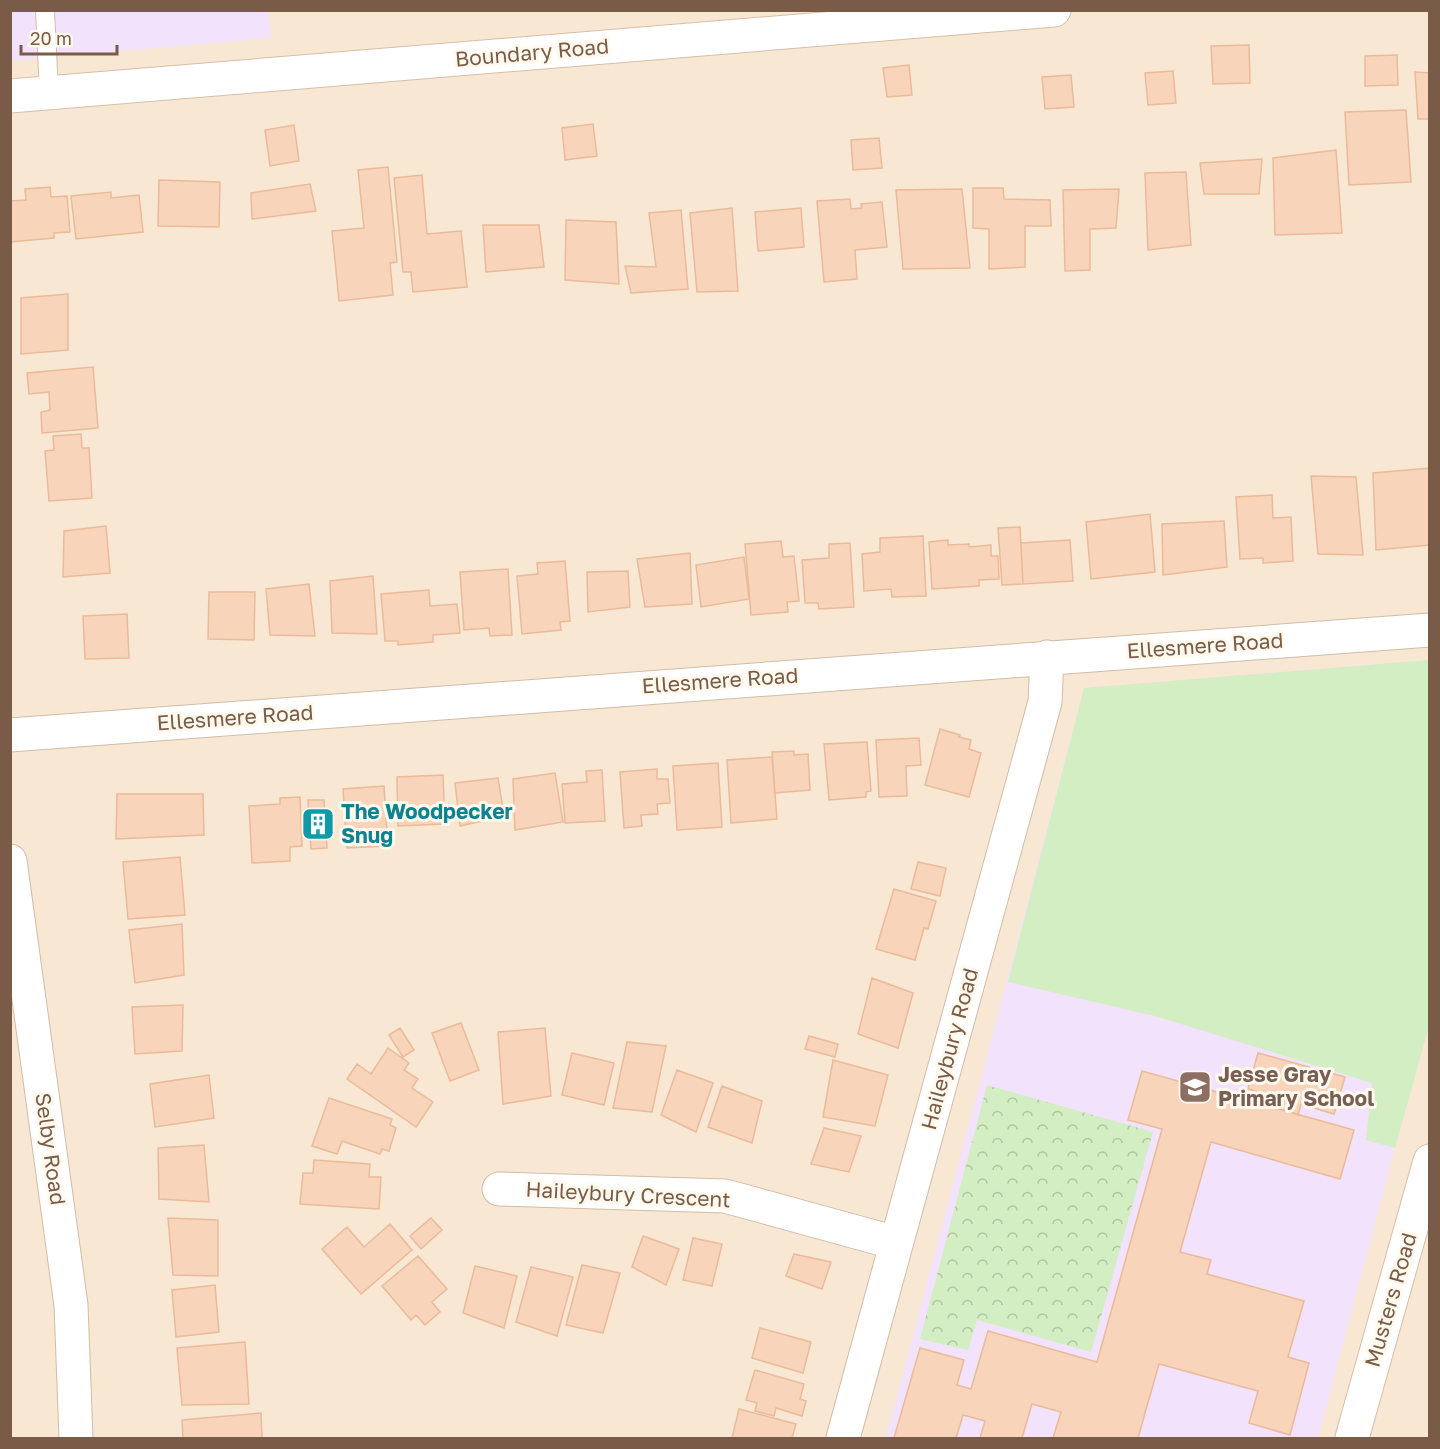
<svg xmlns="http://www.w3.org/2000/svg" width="1440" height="1449" font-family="'Golos Text',sans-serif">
<defs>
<pattern id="forest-crowns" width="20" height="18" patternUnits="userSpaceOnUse" patternTransform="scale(1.5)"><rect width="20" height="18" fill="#d3eec2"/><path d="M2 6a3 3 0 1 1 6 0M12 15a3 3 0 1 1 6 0" fill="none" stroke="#b0c49f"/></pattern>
</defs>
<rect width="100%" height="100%" fill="#fef5e5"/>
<path fill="#f7e7d3" d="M11 11H1429V1438H11Z"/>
<path fill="#f2e2fb" d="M11 11H269L271 38 11 61Z
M1429 660V1026L1395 1148 1318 1438H886L1084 688Z"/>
<path fill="url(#forest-crowns)" d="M987 1085 1153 1132 1091 1352 977 1320 968 1350 920 1339Z"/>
<path fill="#d3eec2" d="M1429 660V1026L1395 1148 1366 1140 1372 1083 1155 1016 1008 982 1084 688Z"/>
<path fill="#f7d4ba" stroke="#ebba99" stroke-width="1.5" d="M1249 45 1250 83 1213 84 1211 46Z
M1397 55 1398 85 1365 86V56Z
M909 65 912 95 887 97 883 68Z
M1173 71 1176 103 1148 105 1145 73Z
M1415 72 1430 73V119H1418Z
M1071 75 1074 107 1045 109 1042 77Z
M1406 110 1411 182 1349 185 1345 112Z
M593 124 597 156 565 160 562 128Z
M294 125 299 161 270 166 265 130Z
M879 138 882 168 853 170 851 140Z
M1336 150 1342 233 1275 235 1273 158Z
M1262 159 1259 194H1204L1200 163Z
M388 167 397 262 390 263 393 295 339 301 332 231 364 228 358 170Z
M1186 172 1191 245 1148 250 1145 173Z
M422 175 427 234 461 231 467 287 413 292 411 272H403L394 178Z
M159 180 220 182 219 227 158 226Z
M310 184 316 211 252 219 251 193Z
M50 187 51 197 67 196 70 232 54 233V238L10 242V201L26 200 25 189Z
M973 188H1003L1004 199 1050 200 1051 226H1025V267L989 269V229L973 228Z
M962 189 970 268 903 269 896 190Z
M1119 189 1116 228 1090 229V270L1065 271 1063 190Z
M111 192V198L139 195 143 232 76 239 71 196Z
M850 199 851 209 862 208 861 204 882 202 887 247 855 250 857 279 824 282 817 201Z
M732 208 738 291 697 292 690 213Z
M801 208 804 247 758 251 755 212Z
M681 210 688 289 631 293 625 266 656 267 649 213Z
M566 220 616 222 619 284 565 280Z
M483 225H539L544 267 486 272Z
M68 294V350L21 354V298Z
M93 367 98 428 42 433 41 412 50 410 49 392 29 394 27 373Z
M81 434 82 448H89L92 498 49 501 45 451 54 450 53 436Z
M1430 468V545L1376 550 1373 473Z
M1311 476 1356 477 1363 555 1318 554Z
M1272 495 1273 518 1291 517 1293 561 1263 563V558L1240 559 1236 497Z
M1150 514 1155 572 1091 579 1086 522Z
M1224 521 1227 567 1163 575 1162 524Z
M106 526 110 573 63 577 64 531Z
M1020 527 1023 584 1002 585 998 528Z
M923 536 926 596 892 597 891 589 864 591 862 554 880 552V538Z
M948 540V545L969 544V547L991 545V556H998L999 579 979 580V586L932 589 929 542Z
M1070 540 1073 581 1023 584 1021 543Z
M781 541 783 557 794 556 799 601 787 602 788 612 751 615 745 544Z
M850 543 854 607 819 609 818 603H805L802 560 829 558V544Z
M690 553 692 604 645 607 637 559Z
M744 557 749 599 701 607 696 565Z
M565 561 570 621 560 622 561 630 522 634 517 576 538 574 537 563Z
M508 569 512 635 490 636 489 628 464 630 460 572Z
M628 571 630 607 588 612 587 572Z
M373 576 377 634 332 633 330 581Z
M309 584 315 636 270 635 266 589Z
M429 590 430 606 457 604 460 633 433 635V642L398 645V641H385L381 594Z
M209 592H255L254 640 208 639Z
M127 614 129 658 85 659 83 616Z
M940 729 960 735 959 737 971 740 969 749 981 753 969 797 925 785Z
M919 738 921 765 906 766 907 796 879 797 876 740Z
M867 742 871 791 866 792V797L829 800 824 744Z
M794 751V755L808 754 810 790 775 793 772 752Z
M772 757 777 819 731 823 727 760Z
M718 763 722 827 677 830 673 766Z
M657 769V779H668L670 803 657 804 658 814 641 815 642 826 624 828 620 772Z
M602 770 605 821 565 823 562 784 587 782 586 771Z
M555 773 563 822 515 830 513 779Z
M443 775 445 824 398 826 397 777Z
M498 778 504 816 460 826 455 783Z
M384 786 388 846 347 848 343 789Z
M117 794H203L204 835 116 839Z
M300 797 302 846 290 847V861L252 863 249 806 280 804V798Z
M308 800H324L327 848 311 849Z
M180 857 185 915 128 919 123 862Z
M918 862 946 868 940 896 911 889Z
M894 889 936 901 928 929 924 928 915 960 876 949Z
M182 924 184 975 135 983 129 930Z
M872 978 913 993 898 1048 858 1034Z
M183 1005 182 1051 135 1054 132 1007Z
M461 1023 479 1070 450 1081 432 1033Z
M400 1028 414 1050 403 1057 389 1035Z
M545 1028 551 1096 503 1104 498 1032Z
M809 1036 838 1044 835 1057 805 1049Z
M627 1042 666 1046 652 1112 613 1108Z
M388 1048 409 1063 404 1070 418 1079 412 1088 433 1102 416 1127 347 1079 357 1064 371 1074Z
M572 1053 614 1063 604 1105 562 1095Z
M1258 1053 1345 1077 1334 1114 1301 1104 1298 1115 1280 1109 1282 1099 1248 1089Z
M833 1060 888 1075 875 1126 823 1117Z
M677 1070 713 1083 696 1132 661 1115Z
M1142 1071 1354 1130 1340 1179 1211 1142 1180 1252 1211 1260 1207 1274 1304 1301 1288 1357 1309 1363 1290 1435 1249 1423 1258 1391 1159 1364 1138 1438H1053L1061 1412 1032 1404 1022 1438H980L985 1421 963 1415 956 1438H894L920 1348 964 1360 957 1385 971 1389 988 1331 1097 1362 1162 1129 1128 1120Z
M209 1075 214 1118 155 1127 150 1084Z
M722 1086 762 1101 752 1143 708 1127Z
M329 1098 392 1119 390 1125 396 1128 389 1151 382 1149 380 1154 342 1141 337 1154 312 1146Z
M824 1128 861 1136 849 1172 811 1164Z
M204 1145 209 1202 159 1199 158 1148Z
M314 1160 370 1164 369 1177H381L379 1209 300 1204 303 1173H313Z
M168 1218 218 1220V1276L173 1275Z
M431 1218 442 1230 421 1249 410 1236Z
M390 1224 412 1250 361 1294 322 1249 347 1227 364 1247Z
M643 1236 679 1249 666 1285 632 1267Z
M693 1238 722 1244 712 1286 683 1280Z
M794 1254 831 1262 822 1289 786 1276Z
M418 1256 447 1289 432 1302 440 1312 425 1325 416 1315 411 1320 382 1286Z
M582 1265 620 1273 603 1333 566 1325Z
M475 1266 517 1276 504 1328 463 1313Z
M531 1267 573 1277 557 1336 516 1322Z
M215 1285 219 1332 176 1337 172 1290Z
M760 1328 811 1342 803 1373 752 1358Z
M245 1342 249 1404 182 1405 177 1348Z
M755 1370 804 1384 800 1399 806 1401 802 1416 776 1408 774 1416 755 1411 757 1403 746 1400Z
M739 1409 796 1424 792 1438H732Z
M261 1413 262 1438H183L182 1420Z"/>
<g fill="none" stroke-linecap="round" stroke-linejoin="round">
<g stroke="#d1bda9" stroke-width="20">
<path id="lane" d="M45 10 49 92"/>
</g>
<g stroke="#d1bda9" stroke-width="35">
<path id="street" d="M10 735 1430 630
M10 861 71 1305 76 1438
M499 1189 725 1196 896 1243
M843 1438 1045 702 1047 657"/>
</g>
<g stroke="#d7bfa9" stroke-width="35">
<path id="secondary" d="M10 96 1054 10
M1352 1438 1430 1161"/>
</g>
<use href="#lane" stroke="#fff" stroke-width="18"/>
<use href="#street" stroke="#fff" stroke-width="33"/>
<use href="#secondary" stroke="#fff" stroke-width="33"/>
</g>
<defs>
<g id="building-square" transform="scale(1.725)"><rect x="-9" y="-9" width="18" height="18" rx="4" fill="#0f9aa8" stroke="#fff9ee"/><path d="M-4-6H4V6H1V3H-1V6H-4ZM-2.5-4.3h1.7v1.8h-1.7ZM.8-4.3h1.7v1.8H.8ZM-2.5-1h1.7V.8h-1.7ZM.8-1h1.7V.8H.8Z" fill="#fff"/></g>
<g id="school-square" transform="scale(1.725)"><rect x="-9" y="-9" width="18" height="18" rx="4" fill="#8d6e63" stroke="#fff9ee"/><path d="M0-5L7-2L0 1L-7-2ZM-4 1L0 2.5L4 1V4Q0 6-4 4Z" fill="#fff"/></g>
</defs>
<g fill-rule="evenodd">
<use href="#building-square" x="318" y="824"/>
<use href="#school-square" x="1195" y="1087"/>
</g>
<g text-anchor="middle" stroke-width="6" stroke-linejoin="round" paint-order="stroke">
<g font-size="21" fill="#7a5b47" stroke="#fff9ee">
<text transform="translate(532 53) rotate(-5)" y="7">Boundary Road</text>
<text transform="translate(1205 646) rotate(-4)" y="7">Ellesmere Road</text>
<text transform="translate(720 681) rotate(-4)" y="7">Ellesmere Road</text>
<text transform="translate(235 718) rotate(-4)" y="7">Ellesmere Road</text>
<text transform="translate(950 1049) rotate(-75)" y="7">Haileybury Road</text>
<text transform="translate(50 1149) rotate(82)" y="7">Selby Road</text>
<text transform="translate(628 1195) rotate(3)" y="7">Haileybury Crescent</text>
<text transform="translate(1391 1300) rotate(-74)" y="7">Musters Road</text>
</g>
<g font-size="21" font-weight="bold" fill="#0d838f" stroke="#fff9ee" text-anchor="start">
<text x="341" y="819">The Woodpecker<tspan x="341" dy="24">Snug</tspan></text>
</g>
<g font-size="21" font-weight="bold" fill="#785e54" stroke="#fff9ee" text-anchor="start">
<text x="1218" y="1082">Jesse Gray<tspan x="1218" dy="24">Primary School</tspan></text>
</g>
</g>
<rect width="1440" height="1449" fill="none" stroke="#7a5b47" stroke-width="24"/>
<path d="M21 45v9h96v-9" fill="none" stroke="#7a5b47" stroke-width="3"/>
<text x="30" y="45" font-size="18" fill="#7a5b47" stroke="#fff9ee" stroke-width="4.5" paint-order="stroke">20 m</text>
</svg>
